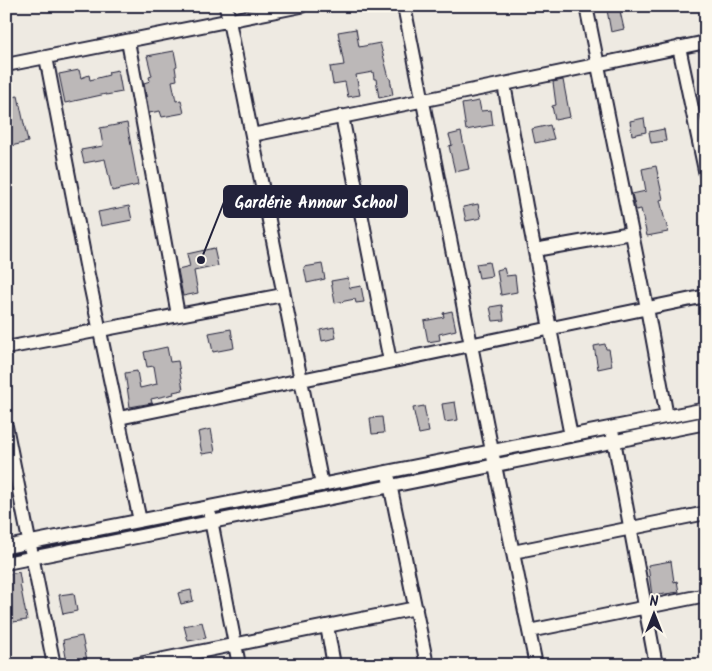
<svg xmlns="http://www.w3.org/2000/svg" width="712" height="671" font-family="Kalam,sans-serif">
<rect width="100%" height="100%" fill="#eeeae2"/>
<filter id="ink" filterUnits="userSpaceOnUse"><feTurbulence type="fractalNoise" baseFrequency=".02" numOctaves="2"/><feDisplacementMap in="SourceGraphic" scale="10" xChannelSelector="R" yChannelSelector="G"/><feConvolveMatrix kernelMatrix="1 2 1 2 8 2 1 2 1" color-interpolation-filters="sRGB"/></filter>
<g filter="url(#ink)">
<path fill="#bcb8b8" stroke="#22223b" d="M619 7 624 29 611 32 607 10Z
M356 29 359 47 380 43 389 78H390L393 95 379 98 376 79H374L373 72 356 75 360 95 348 97 345 82 333 84 330 67 344 65 338 32Z
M174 51 177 66 175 67 177 80 172 81 176 101 181 100 184 113 162 117 160 111 149 113 144 83 150 81 149 77 152 76 147 56Z
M79 70 81 78 89 75 90 80 109 75 108 72 118 70 122 92 106 95V94L65 103 59 74Z
M563 80 570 117 555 120 552 106 556 105 553 82Z
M18 96 28 142 11 146 6 125V98Z
M479 101 481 111 491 110 493 125 466 130 462 104Z
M644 118 646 132 632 135 630 121Z
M127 123 138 185 112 191 105 159 84 163 81 150 103 146 100 128Z
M550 125 554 139 535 143 532 129Z
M664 129 666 141 651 143 649 132Z
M461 132 469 169 455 172 449 146 452 145 449 135Z
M656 166 663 199 660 200 665 221H666L668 232 647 236 641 209 636 210 632 194 646 191 642 169Z
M478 204 481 218 466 221 463 207Z
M129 206 132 220 101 226 98 212Z
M214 248 218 266 194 271 198 293 183 296 178 270 190 267 187 254Z
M489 262 492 276 479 278 476 264Z
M322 264 325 279 307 283 304 267Z
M504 268 506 276 515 275 517 292 501 295 497 270Z
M348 278 350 288 361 286 364 302 356 303 355 299 335 303 331 281Z
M502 305 504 320 493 321 490 307Z
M452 311 456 330 439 334 440 340 428 342 424 321 444 317 443 313Z
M334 327 336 338 322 341 320 330Z
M231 329 234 348 213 352 209 333Z
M605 344 606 349H609L612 366 598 369 594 346Z
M167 347 170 362 178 361 183 390 173 392 174 394 151 399 152 403 130 407 125 373 137 371 140 388 157 384 154 366 147 367 144 352Z
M455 402 458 420 445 422 442 404Z
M424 406 429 432 419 434 413 408Z
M382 417 384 433 372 434 370 418Z
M211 429 215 452 202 454 198 432Z
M671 561 674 582 677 581 679 592 652 596 648 565Z
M19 572 21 584H20L27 620 6 623V575Z
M191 590 193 601 181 604 178 593Z
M74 593 77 611 63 614 59 595Z
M202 622 206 638 188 641 184 626Z
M82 636 87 660 67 663 63 640Z"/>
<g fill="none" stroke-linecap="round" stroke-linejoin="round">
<g stroke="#22223b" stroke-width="16">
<path id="minor" d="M226 6 322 485
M404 6 492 451 536 665
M586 6 647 308 667 417
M128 41 178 315
M679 47 706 175
M46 57 87 270 140 521
M6 65 301 6
M504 84 526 206 571 436
M342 116 390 361
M252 135 504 84 706 42
M535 250 631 233
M6 348 283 295
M119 418 706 296
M6 426 54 665
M613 435 656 665
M389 479 427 665
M210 515 239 665
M6 547 706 409
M513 552 706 513
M6 563 706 423
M327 626 334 665
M529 631 706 595
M134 665 416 608"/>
</g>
<use href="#minor" stroke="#fbf7ec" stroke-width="12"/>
</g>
</g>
<path fill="none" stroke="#22223b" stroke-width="2" d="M201 260L224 202"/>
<circle fill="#22223b" stroke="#fbf7ec" stroke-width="2" cx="201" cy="260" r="5"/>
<rect fill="#22223b" stroke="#22223b" stroke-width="2" x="224" y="186" width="183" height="31" rx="5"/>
<g font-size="16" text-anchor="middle" font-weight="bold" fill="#fff">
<text x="316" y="208">Gardérie Annour School</text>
</g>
<rect width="712" height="671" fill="none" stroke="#fbf7ec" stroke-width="25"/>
<rect x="12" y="12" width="687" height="646" fill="none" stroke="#22223b" stroke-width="2" filter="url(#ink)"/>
<g transform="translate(654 614)" stroke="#fbf7ec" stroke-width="4" paint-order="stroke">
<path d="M0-4L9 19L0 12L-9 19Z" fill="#22223b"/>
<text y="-8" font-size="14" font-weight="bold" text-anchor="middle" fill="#22223b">N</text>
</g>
</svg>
